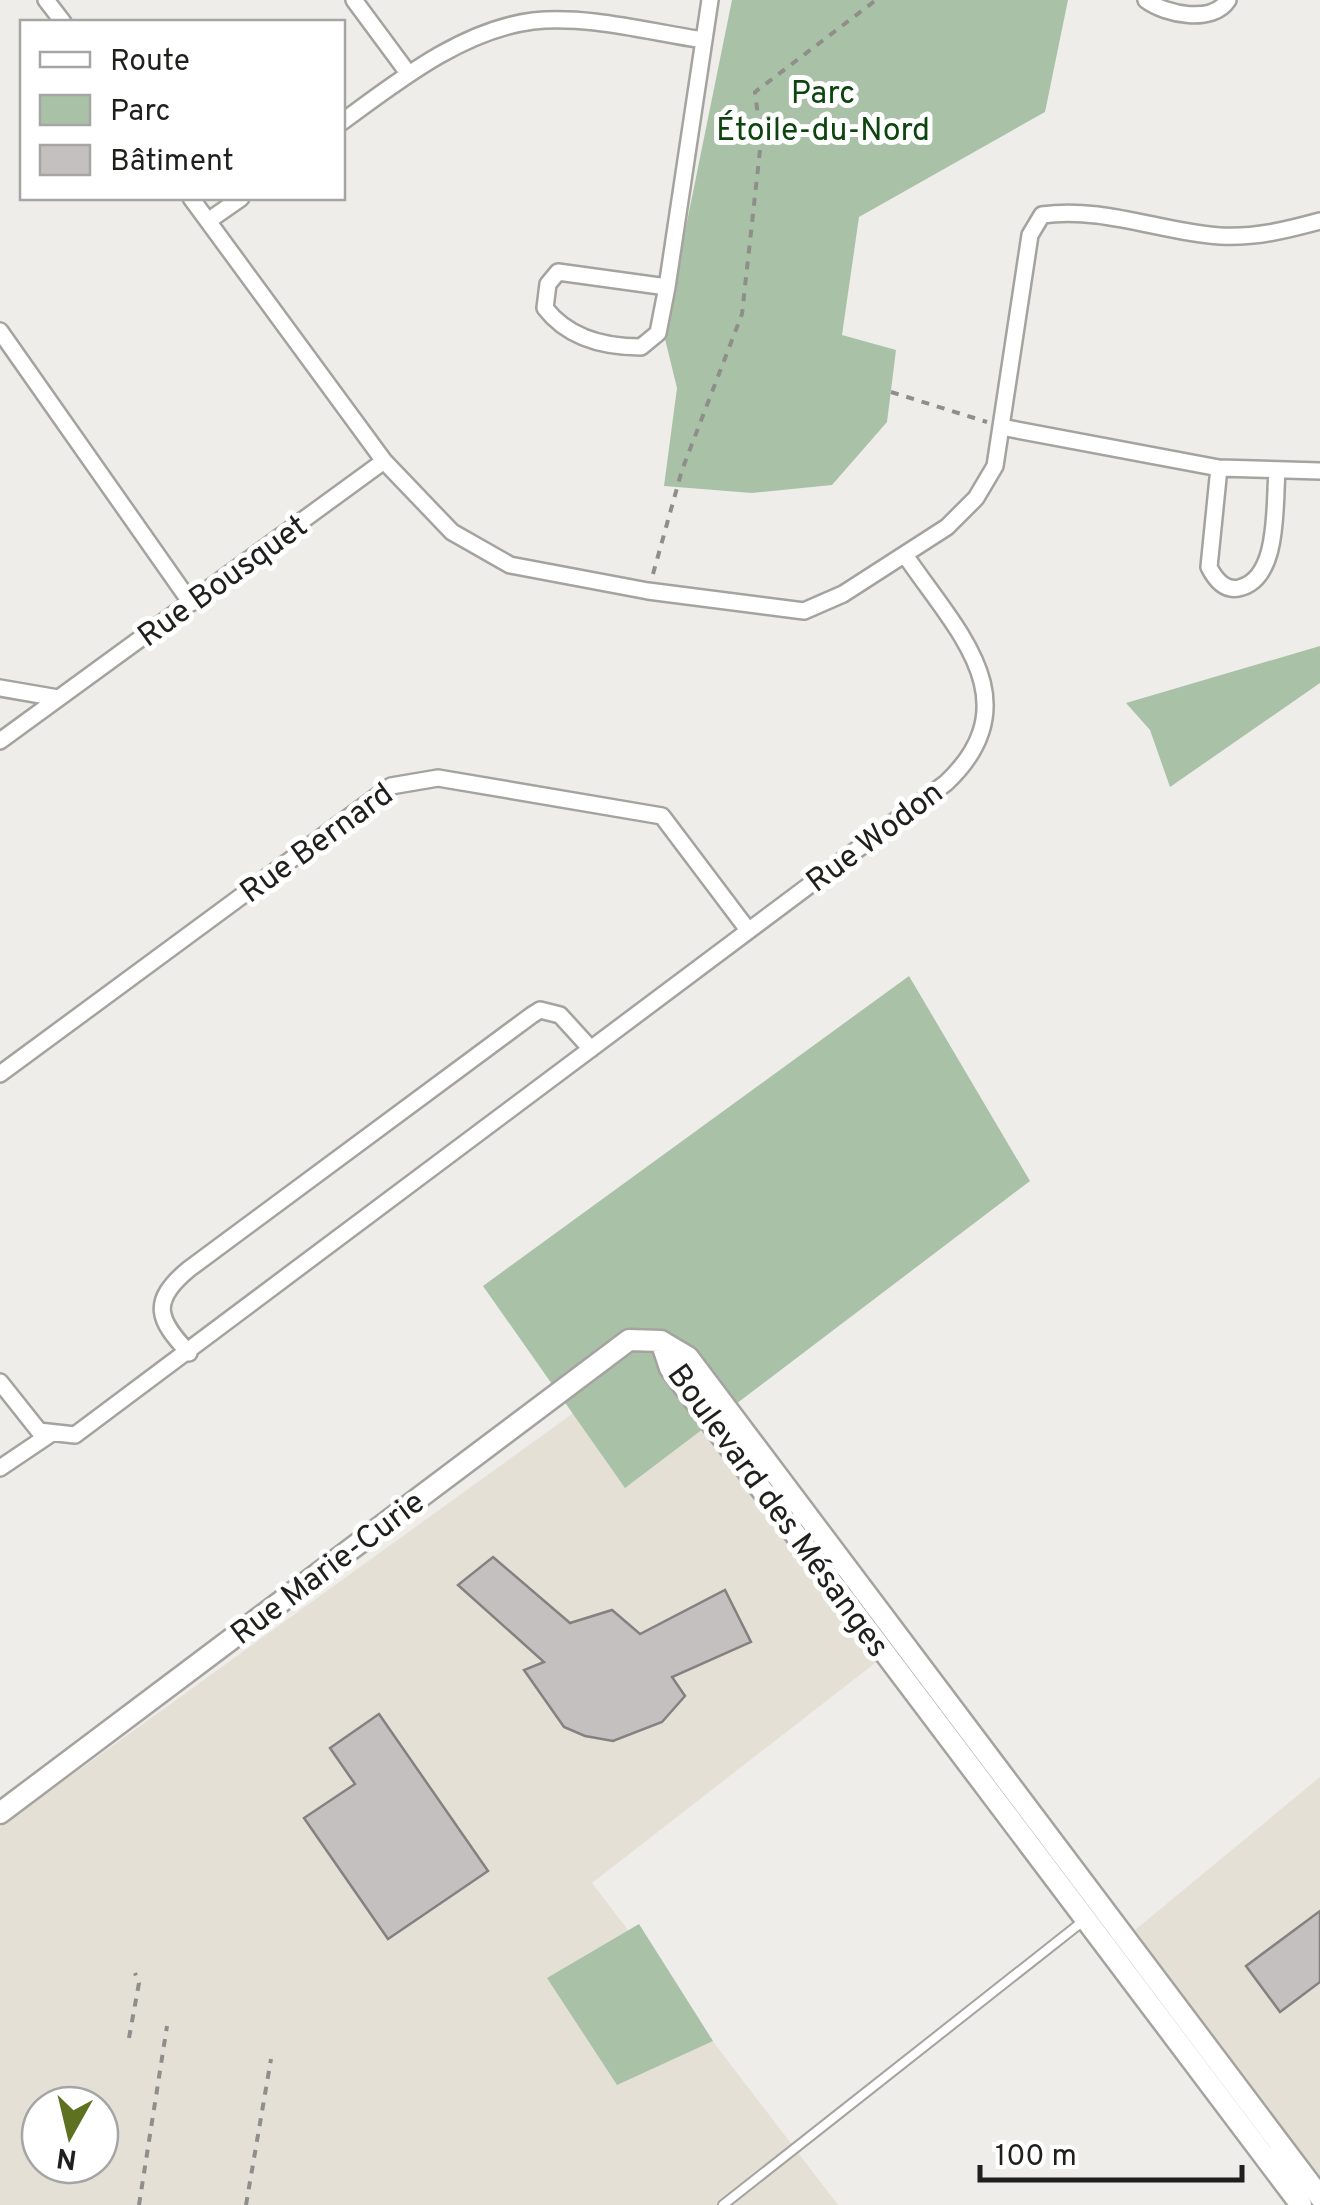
<svg xmlns="http://www.w3.org/2000/svg" width="1320" height="2205" font-family="Overpass,sans-serif">
<rect width="100%" height="100%" fill="#eeede9"/>
<path fill="#e4e0d6" fill-rule="evenodd" d="M655 1354 879 1660 592 1883 838 2205H0V1827ZM40 2105H100V2165H40Z
M1320 1777V2178L1135 1930Z"/>
<path fill="#a9c2a7" d="M732 0H1068L1045 112 859 217 842 335 896 350 887 422 832 485 752 493 664 486 677 388 664 335Z
M1320 646V683L1170 787 1150 730 1126 703Z
M909 976 1030 1181 625 1488 483 1286Z
M639 1924 713 2041 617 2085 547 1978Z"/>
<path fill="#c4c0bf" stroke="#858180" stroke-width="2.5" d="M493 1557 570 1623 612 1610 640 1634 725 1590 751 1642 672 1677 685 1696 662 1722 613 1741 585 1736 564 1727 524 1670 544 1662 458 1585Z
M379 1714 488 1871 388 1939 304 1818 355 1784 330 1748Z
M1320 1911V1982L1280 2012 1246 1966Z"/>
<g fill="none" stroke-linecap="round" stroke-linejoin="round">
<g stroke="#a4a3a0" stroke-width="12">
<path id="lane" d="M723 2205 1082 1922"/>
</g>
<g stroke="#a4a3a0" stroke-width="20">
<path id="street" d="M46 0 63 22
M354 0 408 73
M1146 0C1166 15 1213 24 1228 0
M342 122C398 81 462 30 533 21 588 15 649 32 703 40
M191 198 384 461 452 532 510 565 648 591 804 611 843 594 947 527 976 498 995 466 1030 235 1042 215C1102 206 1161 232 1220 236 1255 238 1287 230 1320 221
M208 221 241 198
M667 287 558 272 548 284 545 308C568 338 604 347 641 347L658 333 667 287 710 0
M0 331 191 603
M1001 427 1219 468 1320 471
M1219 468 1209 567C1215 579 1224 591 1239 588 1280 579 1274 504 1277 472
M0 688 58 698
M0 741 384 461
M0 1074 391 786 438 778 662 816 748 930
M189 1353C158 1320 149 1302 189 1269L532 1015 540 1010 560 1015 591 1049
M0 1382 39 1431 75 1435 946 783C1033 701 955 629 905 555
M0 1468 49 1435"/>
</g>
<g stroke="#a4a3a0" stroke-width="25">
<path id="secondary" d="M661 1341 670 1368 1301 2205
M0 1813 629 1340 661 1341 688 1357 1320 2197"/>
</g>
<path stroke="#8e8e8b" stroke-width="4" stroke-dasharray="8 8" stroke-linecap="butt" d="M891 392 987 422
M653 574 682 470 742 314 761 141 755 92 876 0
M129 2038 139 1983 135 1973
M139 2205 167 2026
M246 2205 271 2059"/>
<use href="#lane" stroke="#fff" stroke-width="8"/>
<use href="#street" stroke="#fff" stroke-width="15"/>
<use href="#secondary" stroke="#fff" stroke-width="20"/>
</g>
<g text-anchor="middle" stroke-width="10" stroke-linejoin="round" paint-order="stroke">
<g font-size="32" fill="#0c460e" stroke="#fff">
<text x="823" y="103">Parc<tspan x="823" dy="37">Étoile-du-Nord</tspan></text>
</g>
<g font-size="32" fill="#1f1f1d" stroke="#fff">
<text transform="translate(222 580) rotate(-36)" y="11">Rue Bousquet</text>
<text transform="translate(874 836) rotate(-37)" y="11">Rue Wodon</text>
<text transform="translate(316 842) rotate(-36)" y="11">Rue Bernard</text>
<text transform="translate(779 1510) rotate(54)" y="11">Boulevard des Mésanges</text>
<text transform="translate(327 1567) rotate(-37)" y="11">Rue Marie-Curie</text>
</g>
</g>
<rect x="20" y="20" width="325" height="180" fill="#ffffff" stroke="#a5a5a5" stroke-width="2.5"/>
<rect x="40" y="52" width="50" height="15" fill="#ffffff" stroke="#a5a5a5" stroke-width="2.5"/>
<text x="110" y="70" font-size="30" fill="#1f1f1d">Route</text>
<rect x="40" y="95" width="50" height="30" fill="#a9c2a7" stroke="#a5a5a5" stroke-width="2.5"/>
<text x="110" y="120" font-size="30" fill="#1f1f1d">Parc</text>
<rect x="40" y="145" width="50" height="30" fill="#c4c0bf" stroke="#a5a5a5" stroke-width="2.5"/>
<text x="110" y="170" font-size="30" fill="#1f1f1d">Bâtiment</text>
<g transform="translate(70 2135) rotate(188)"><circle r="48" fill="#ffffff" stroke="#a5a5a5" stroke-width="2.5"/>
<path d="M0-8L18 38L0 25L-18 38Z" fill="#5d7121"/>
<text y="-15" font-size="28" font-weight="bold" text-anchor="middle" fill="#1f1f1d">N</text>
</g>
<path d="M980 2165v15h262v-15" fill="none" stroke="#1f1f1d" stroke-width="5"/>
<text x="995" y="2165" font-size="30" fill="#1f1f1d" stroke="#ffffff" stroke-width="8" paint-order="stroke">100 m</text>
</svg>
